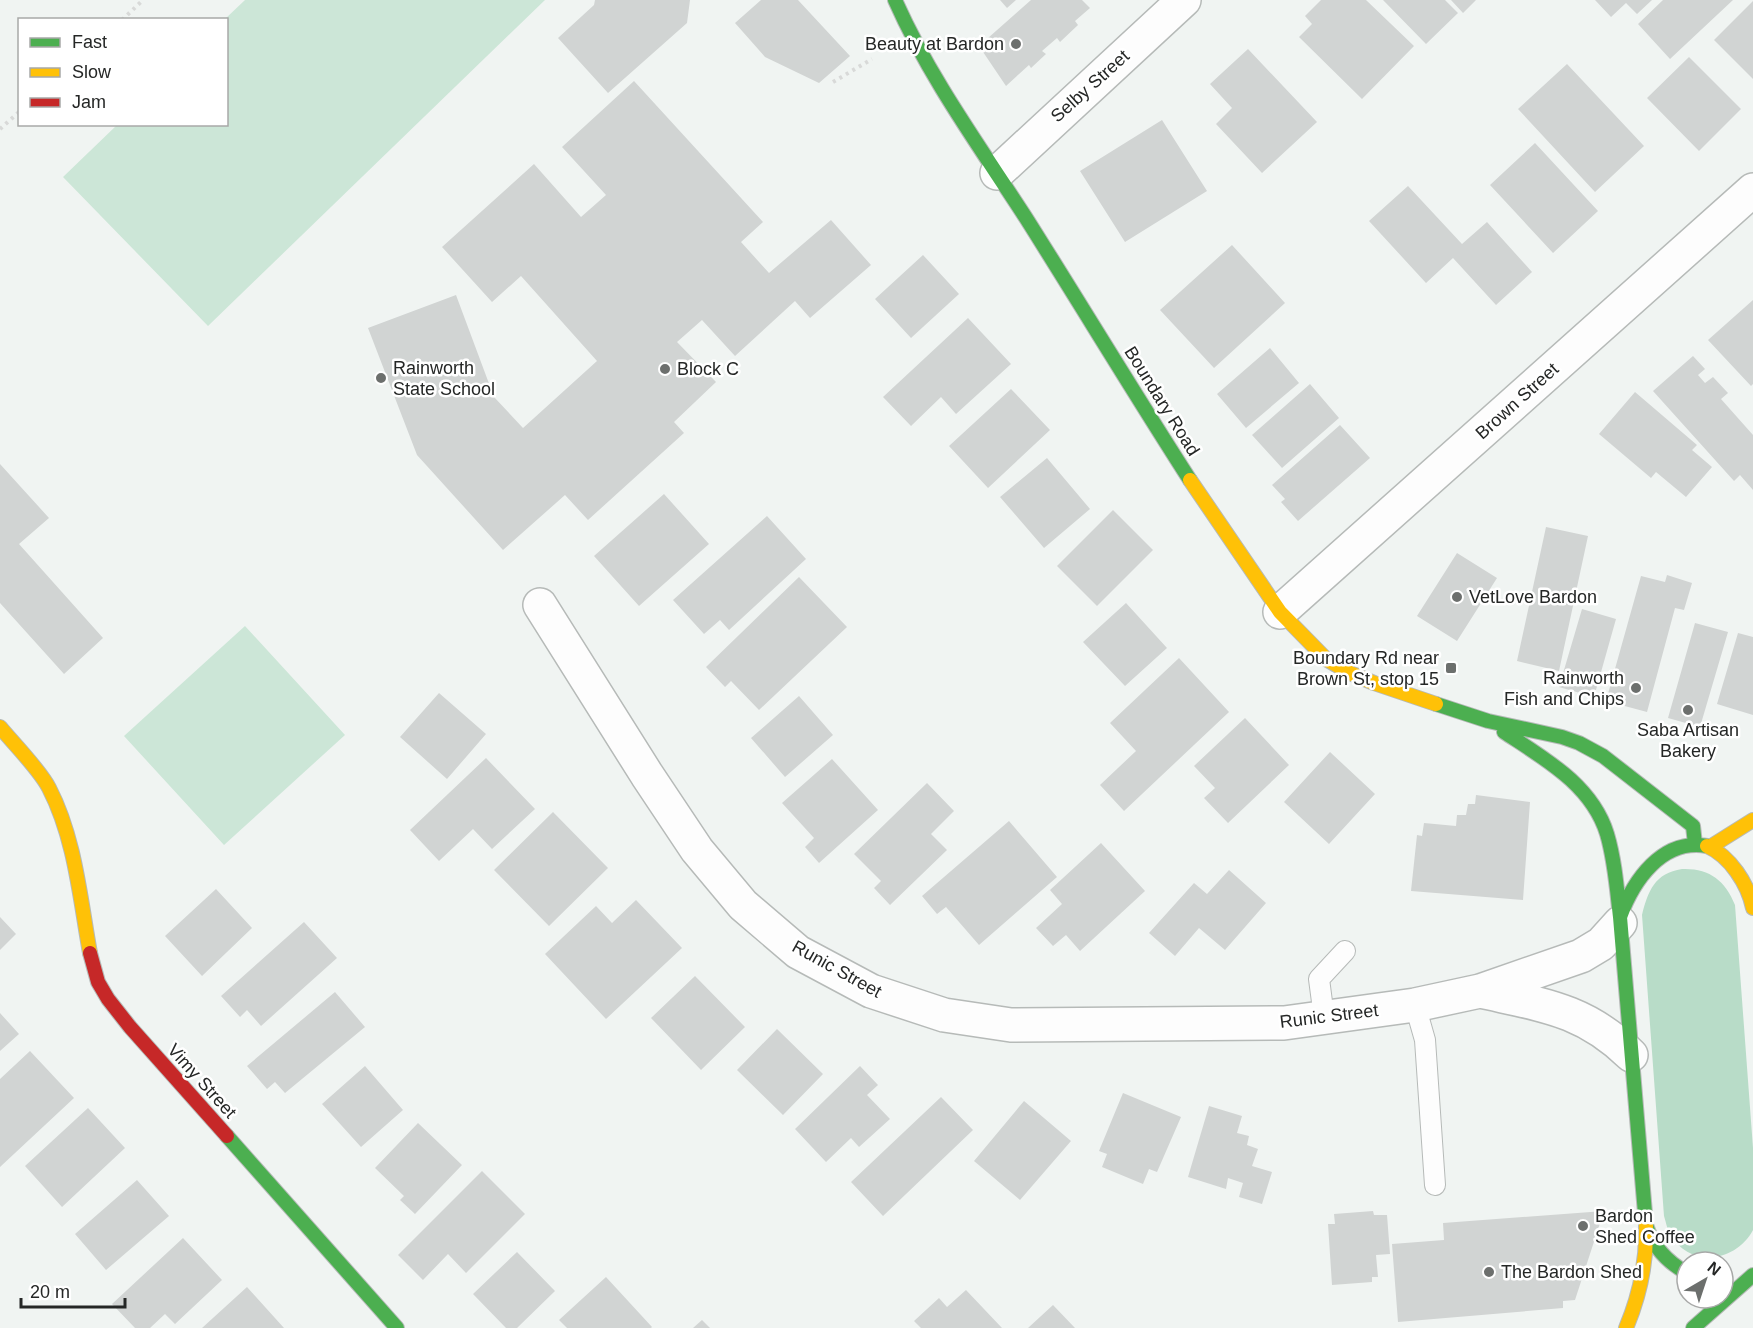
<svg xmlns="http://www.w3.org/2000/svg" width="1753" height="1328" font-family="Helvetica,sans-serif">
<rect width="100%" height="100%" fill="#f0f4f2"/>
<path fill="#cce6d7" d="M245 0H545L208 326 63 177 117 125 226 124 225 19Z
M245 626 345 735 224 845 124 736Z"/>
<path fill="#b8dcc8" d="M1682 869C1709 868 1725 880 1735 905L1753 1148V1230C1736 1262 1690 1269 1670 1234 1667 1229 1666 1222 1664 1216L1642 915C1648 891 1655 873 1682 869Z"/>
<path fill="#d1d4d3" d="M595 0H690L687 23 608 93 558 38 594 5Z
M761 0H798L850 56 819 83 765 57 735 23Z
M1000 0H1016L1007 8Z
M1031 0H1082L1090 8 1075 21 1078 25 1060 42 1057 38 1042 51 1046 54 1031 68 1029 65 1006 86 979 46Z
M1321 0H1366L1414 46 1362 99 1299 37 1312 24 1305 16Z
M1383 0H1445L1458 13 1426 44Z
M1451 0H1476L1463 13Z
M1595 0H1652L1637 14 1626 3 1611 17Z
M1663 0H1733L1670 59 1638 24Z
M1753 1V79L1714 40Z
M1248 49 1317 122 1262 173 1216 124 1232 108 1210 84Z
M1689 57 1741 109 1699 151 1647 98Z
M1567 64 1644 146 1595 192 1518 109Z
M634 81 763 222 741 242 769 273 831 220 871 265 810 318 795 301 735 356 702 320 677 342 716 382 674 422 684 433 588 520 565 495 503 550 417 455 368 328 456 295 494 397 523 428 597 361 521 276 492 302 442 247 534 164 581 217 606 195 562 147Z
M1162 120 1207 191 1125 242 1080 171Z
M1535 143 1598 211 1553 253 1490 185Z
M1408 186 1462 244 1487 222 1532 272 1496 305 1453 258 1426 283 1369 221Z
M1232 245 1285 303 1214 368 1160 310Z
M923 255 959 294 911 338 875 299Z
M1753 300V384L1751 386 1708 340Z
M968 318 1011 364 956 414 941 397 911 426 883 397Z
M1270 348 1299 383 1246 428 1217 394Z
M1693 356 1705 369 1698 375 1705 383 1713 377 1728 393 1721 399 1753 435V490L1740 475 1734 481 1653 391Z
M1310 384 1339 418 1282 468 1252 435Z
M1011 389 1050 430 988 488 949 446Z
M1635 392 1697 445 1692 450 1712 467 1686 497 1656 472 1651 478 1599 434Z
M1340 425 1370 458 1298 521 1281 502 1285 499 1272 485Z
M1047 458 1090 509 1044 548 1000 497Z
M0 464 49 518 19 544 103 638 64 674 0 603Z
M664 494 709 544 639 606 594 556Z
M1113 510 1153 550 1097 606 1057 566Z
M767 516 806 559 729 630 720 620 704 634 673 600Z
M1546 527 1588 536 1559 671 1517 661Z
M1457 553 1497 578 1457 641 1417 616Z
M1667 575 1692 583 1684 610 1675 608 1647 712 1606 701 1641 576 1665 582Z
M799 577 847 627 759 710 731 681 725 687 706 667Z
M1126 603 1167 648 1125 686 1083 642Z
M1582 609 1616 619 1594 697 1559 687Z
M1695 623 1728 632 1700 727 1668 718Z
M1738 633 1753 637V715L1717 704Z
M1179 658 1229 712 1124 811 1100 785 1136 751 1110 723Z
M439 693 486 734 447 779 400 737Z
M799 696 833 735 785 777 751 738Z
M1245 718 1289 765 1228 823 1204 798 1215 788 1194 766Z
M1330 752 1375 794 1329 844 1284 802Z
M486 758 535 809 492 849 473 829 439 861 410 830Z
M832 759 878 810 819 863 805 847 814 838 782 803Z
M927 783 954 811 931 834 947 850 890 905 874 888 881 881 854 854Z
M1476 795 1530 802 1523 900 1411 891 1417 835 1422 836 1424 823 1456 826 1457 815H1466L1468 804H1475Z
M553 812 608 868 549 926 494 870Z
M1009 821 1057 877 979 945 946 907 937 914 922 896Z
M1101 843 1145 891 1080 951 1066 935 1053 946 1036 928 1062 904 1050 890Z
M1229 870 1266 903 1225 950 1199 928 1175 956 1149 933 1194 883 1207 894Z
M216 889 252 928 202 976 165 936Z
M636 900 682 948 606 1019 545 954 596 906 612 923Z
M0 917 16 934 0 950Z
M304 922 337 958 261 1026 247 1010 240 1017 221 996Z
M695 976 745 1027 701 1070 651 1018Z
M335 992 365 1027 285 1093 275 1082 267 1089 247 1066Z
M0 1013 19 1034 0 1051Z
M777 1029 823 1074 783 1115 737 1070Z
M30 1051 74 1098 0 1167V1079Z
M365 1066 403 1110 361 1147 322 1104Z
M860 1066 878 1085 867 1095 890 1119 859 1147 851 1138 826 1162 795 1129Z
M1123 1093 1181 1117 1157 1172 1149 1169 1143 1184 1102 1167 1107 1154 1099 1151Z
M941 1097 973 1130 883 1216 851 1182Z
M1024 1101 1071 1141 1020 1200 974 1161Z
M1209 1106 1242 1116 1237 1133 1249 1136 1247 1145 1258 1149 1252 1166 1272 1172 1262 1204 1239 1197 1243 1183 1228 1178 1226 1189 1188 1177Z
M88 1108 125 1148 62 1207 25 1166Z
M418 1123 462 1165 415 1214 400 1200 404 1196 375 1168Z
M482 1171 525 1214 466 1273 448 1254 423 1280 398 1255Z
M137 1180 169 1216 106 1270 75 1234Z
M1373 1211 1374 1215H1387L1390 1254 1376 1255 1378 1277H1372V1282L1332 1285 1328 1224H1335L1334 1214Z
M1604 1211 1575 1300 1563 1301V1308L1398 1322 1392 1244 1444 1240 1443 1223Z
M183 1238 222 1280 175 1324 165 1314 150 1328H135L112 1304Z
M517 1252 555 1291 517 1328H506L473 1294Z
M606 1277 652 1327 651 1328H567L559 1320Z
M247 1287 284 1328H202Z
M966 1290 1002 1328H921L914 1321 939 1298 947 1307Z
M1053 1305 1075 1328H1028Z
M702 1320 710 1328H693Z"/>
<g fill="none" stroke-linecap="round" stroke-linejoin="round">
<g stroke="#b6bab8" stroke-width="22">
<path id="lane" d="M1415 1005 1425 1040 1435 1185
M1324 1017 1319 979 1345 951"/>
</g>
<g stroke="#b6bab8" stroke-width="36">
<path id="street" d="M997 173 1184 0
M540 605 647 775 697 850 743 905 798 952 871 991 944 1015 1011 1025 1284 1023 1415 1005 1480 991 1581 956 1601 944 1620 923
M1280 612 1753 190
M1480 991C1542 1005 1584 1009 1631 1055"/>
</g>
<g stroke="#b6bab8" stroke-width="16">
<path id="fast" d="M895 0C929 77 980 147 1026 218 1081 305 1134 393 1190 480
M1436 704 1488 721 1562 737 1579 743 1603 756 1693 826 1695 844
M1504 732C1545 759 1592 785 1607 834 1615 861 1617 890 1620 917
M227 1136 397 1328
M1687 1273C1667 1262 1653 1247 1646 1225L1620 917C1633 881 1662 838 1707 846
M1693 1328 1753 1275"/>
</g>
<g stroke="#b6bab8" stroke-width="16">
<path id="slow" d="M1190 480 1280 612 1326 659 1350 673 1374 683 1436 704
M0 727C14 744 40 770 49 788 75 838 80 898 90 953
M1707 846C1730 856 1748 884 1753 908
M1710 847 1753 820
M1626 1328C1640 1295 1647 1261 1646 1225"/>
</g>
<g stroke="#b6bab8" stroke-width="16">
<path id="jam" d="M90 953 98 982 108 999 130 1027 227 1136"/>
</g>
<path stroke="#d8d9d8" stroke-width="4" stroke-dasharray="3 4.5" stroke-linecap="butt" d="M122 20 143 0
M833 82 872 59
M0 129 20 111"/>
<use href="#lane" stroke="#fdfdfd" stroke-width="20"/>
<use href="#street" stroke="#fdfdfd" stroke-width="33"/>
<use href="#fast" stroke="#4caf50" stroke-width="14"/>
<use href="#slow" stroke="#ffc107" stroke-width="14"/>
<use href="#jam" stroke="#c62828" stroke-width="14"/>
</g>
<g fill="#6c6f6d" stroke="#fff" stroke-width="2">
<circle cx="1016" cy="44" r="6"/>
<circle cx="665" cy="369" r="6"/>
<circle cx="381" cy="378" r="6"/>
<circle cx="1457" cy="597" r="6"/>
<rect x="1445" y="662" width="12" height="12" rx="3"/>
<circle cx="1636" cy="688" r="6"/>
<circle cx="1688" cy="710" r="6"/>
<circle cx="1583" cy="1226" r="6"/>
<circle cx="1489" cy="1272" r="6"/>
</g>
<g text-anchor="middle" stroke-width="5" stroke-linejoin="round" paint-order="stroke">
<g font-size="18" fill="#252726" stroke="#fff" text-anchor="start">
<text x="1004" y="50" text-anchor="end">Beauty at Bardon</text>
<text x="393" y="374">Rainworth<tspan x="393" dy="21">State School</tspan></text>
<text x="677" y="375">Block C</text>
<text x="1469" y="603">VetLove Bardon</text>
<text x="1439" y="664" text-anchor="end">Boundary Rd near<tspan x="1439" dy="21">Brown St, stop 15</tspan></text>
<text x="1624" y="684" text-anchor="end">Rainworth<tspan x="1624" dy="21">Fish and Chips</tspan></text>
<text x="1688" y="736" text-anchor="middle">Saba Artisan<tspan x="1688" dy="21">Bakery</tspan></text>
<text x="1595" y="1222">Bardon<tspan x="1595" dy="21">Shed Coffee</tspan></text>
<text x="1501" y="1278">The Bardon Shed</text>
</g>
<g font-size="18" fill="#252726" stroke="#fff">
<text transform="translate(1090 86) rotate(-42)" y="6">Selby Street</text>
<text transform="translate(1162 401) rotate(58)" y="6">Boundary Road</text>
<text transform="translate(1517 401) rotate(-42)" y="6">Brown Street</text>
<text transform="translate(837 969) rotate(29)" y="6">Runic Street</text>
<text transform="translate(1329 1016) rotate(-7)" y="6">Runic Street</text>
<text transform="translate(202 1081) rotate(48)" y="6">Vimy Street</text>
</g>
</g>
<rect x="18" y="18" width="210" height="108" fill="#ffffff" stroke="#a8a9a8" stroke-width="1.5"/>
<rect x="30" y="38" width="30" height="9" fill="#4caf50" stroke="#a8a9a8" stroke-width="1.5"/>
<text x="72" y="48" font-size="18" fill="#252726">Fast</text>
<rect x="30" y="68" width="30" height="9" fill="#ffc107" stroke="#a8a9a8" stroke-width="1.5"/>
<text x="72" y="78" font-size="18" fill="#252726">Slow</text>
<rect x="30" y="98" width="30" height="9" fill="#c62828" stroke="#a8a9a8" stroke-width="1.5"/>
<text x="72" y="108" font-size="18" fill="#252726">Jam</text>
<g transform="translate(1705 1280) rotate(39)"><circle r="28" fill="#ffffff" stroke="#a8a9a8" stroke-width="1.5"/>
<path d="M0-4.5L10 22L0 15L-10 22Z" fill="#6c6f6d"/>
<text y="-9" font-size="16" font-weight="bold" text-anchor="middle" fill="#252726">N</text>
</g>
<path d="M21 1298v9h104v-9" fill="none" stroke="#252726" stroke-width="3"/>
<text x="30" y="1298" font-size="18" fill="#252726" stroke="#ffffff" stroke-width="4.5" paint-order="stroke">20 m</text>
</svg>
